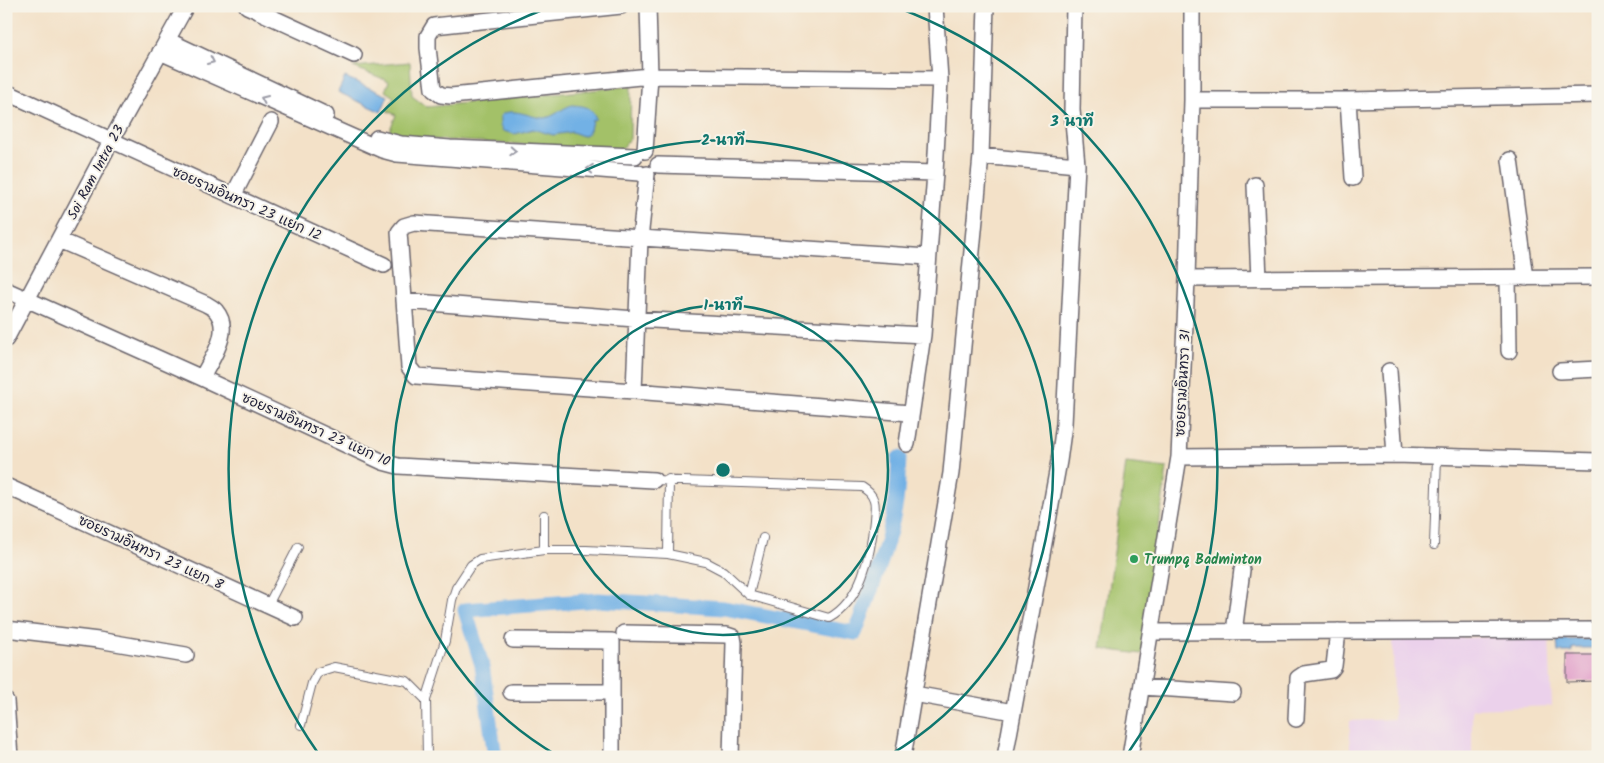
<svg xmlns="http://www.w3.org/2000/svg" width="1604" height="763" font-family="Kalam,'Playpen Sans Thai',sans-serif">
<rect width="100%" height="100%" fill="#f7f3e8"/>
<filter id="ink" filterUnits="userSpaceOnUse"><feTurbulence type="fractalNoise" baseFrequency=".02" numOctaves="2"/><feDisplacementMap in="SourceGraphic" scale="10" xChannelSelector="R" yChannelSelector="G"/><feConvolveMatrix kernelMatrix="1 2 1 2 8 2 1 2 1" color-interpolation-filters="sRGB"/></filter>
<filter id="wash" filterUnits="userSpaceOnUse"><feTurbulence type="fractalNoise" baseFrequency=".0096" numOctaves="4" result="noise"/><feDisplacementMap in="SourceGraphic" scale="20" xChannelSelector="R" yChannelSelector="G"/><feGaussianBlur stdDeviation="1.12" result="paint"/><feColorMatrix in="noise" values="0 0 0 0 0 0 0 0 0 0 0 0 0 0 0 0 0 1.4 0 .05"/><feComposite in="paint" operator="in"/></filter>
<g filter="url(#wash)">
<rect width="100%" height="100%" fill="#f3e1c8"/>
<path fill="#ebd1eb" d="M1549 636 1552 706 1472 709V757H1350V721L1394 719 1393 639Z"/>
<path fill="#a3c168" stroke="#627252" d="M410 62 412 96 427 107 631 86 630 139 621 150 426 139 388 134 396 115 387 111 394 97 385 91 389 81 353 67Z
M1126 463 1167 468 1142 654 1101 649Z"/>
<path fill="#72b1e5" stroke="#4a6a90" d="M345 77 388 96 381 112 338 92Z
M572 105C584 106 592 106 596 119L592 120 590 130 586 135 583 136 572 132 553 135 533 129 515 134 503 131 500 126V116C511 106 529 117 543 118 554 118 561 108 572 105Z
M1593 639V648H1573L1572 652H1558L1557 640Z"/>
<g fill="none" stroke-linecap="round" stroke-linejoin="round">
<path stroke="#72b1e5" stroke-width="15" d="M495 757 482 665 465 610 598 600 724 608 855 633C870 592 887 551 895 508 898 492 898 475 899 458"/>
</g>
<g id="blocks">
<path fill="#e09ac8" d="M1567 655H1598V681L1567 682Z"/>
</g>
</g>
<g filter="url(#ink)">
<use href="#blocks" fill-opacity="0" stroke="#6b656c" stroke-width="1"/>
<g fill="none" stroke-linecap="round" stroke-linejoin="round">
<g stroke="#6b656c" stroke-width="10">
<path id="service" d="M1434 545 1437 457
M544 550V515
M668 554 669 479
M749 595 763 538
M268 605 298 547
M426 700 445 641 452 600 456 588 471 565 480 559 544 550H586L668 554 706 562 723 571 749 595 829 618C861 601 871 554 874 520 874 514 876 507 874 501 872 494 868 491 862 487L654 480
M301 725 312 683 318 672 334 667 407 681 426 700 427 757"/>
</g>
<g stroke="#6b656c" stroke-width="18">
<path id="minor" d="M247 6 354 55
M621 6 434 26 428 36V48L433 89 441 95 451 96 650 76 940 79
M167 40 326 115
M160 52 382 150 397 154 639 173
M6 92 384 265
M1192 100H1348L1598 95
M1348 100 1353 178
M377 138 401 144 450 148 635 156
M645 151 650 76 648 6
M981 156 1077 165
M1510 160 1526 278
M658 165 935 173
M1255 185 1259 279
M233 196 271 122
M59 240 206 304C209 306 214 308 216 311 233 331 211 359 202 378
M1187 279 1598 277
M1508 279 1509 351
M6 290 202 378 383 462 398 466 654 480
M404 301 635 319 923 335
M6 339 111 141 186 6
M1389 371 1395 455
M1560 371 1598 369
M634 391 640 239 647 174
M910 413 634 391 416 376 409 367 399 232 404 226 414 223 928 257
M907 444 923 335 935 173 940 79 935 6
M1179 457 1395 455 1598 461
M6 486 295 618
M6 629 98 640 186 655
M1151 632 1598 630
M1234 632 1242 570
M624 633 727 635 733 637 734 643 731 757
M513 640 612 641V757
M1142 687 1233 693
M511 692H612
M914 694 1013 712
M6 701 10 757
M1296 719 1298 678 1304 674 1331 670 1334 666 1338 631
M903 757 951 473 981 156 986 6
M1005 757 1059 461 1064 424 1077 165 1072 110 1074 6
M1130 757 1179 457 1187 279 1192 100V6"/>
</g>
<use href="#service" stroke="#fff" stroke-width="8"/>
<use href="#minor" stroke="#fff" stroke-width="15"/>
</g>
<defs><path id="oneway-chevron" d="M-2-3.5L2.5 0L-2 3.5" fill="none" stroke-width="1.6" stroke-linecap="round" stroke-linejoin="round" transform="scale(1.25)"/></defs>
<g stroke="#9c9ca7">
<use href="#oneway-chevron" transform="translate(211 61) rotate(25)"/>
<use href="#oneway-chevron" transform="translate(264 99) rotate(-156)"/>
<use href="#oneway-chevron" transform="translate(513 151) rotate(3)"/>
<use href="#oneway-chevron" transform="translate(590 169) rotate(-175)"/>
</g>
</g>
<g fill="none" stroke="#0f766e" stroke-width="2.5">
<circle cx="723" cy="470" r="165"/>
<path d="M558 756A330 330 0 1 1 888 756"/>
<path d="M318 753A494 494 0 0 1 550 7M896 7A494 494 0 0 1 1128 753"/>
</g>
<circle fill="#2e9e5b" stroke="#f7f3e8" stroke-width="2" cx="1134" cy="559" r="5"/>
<g text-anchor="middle" stroke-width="4" stroke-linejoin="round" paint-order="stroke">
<g font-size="14" fill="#22223b" stroke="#f7f3e8">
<text transform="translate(95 172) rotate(-62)" y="5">Soi Ram Intra 23</text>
<text transform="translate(247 203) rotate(24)" y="5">ซอยรามอินทรา 23 แยก 12</text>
<text transform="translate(1182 383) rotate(-87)" y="5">ซอยรามอินทรา 31</text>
<text transform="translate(316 429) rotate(24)" y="5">ซอยรามอินทรา 23 แยก 10</text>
<text transform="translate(151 552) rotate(25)" y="5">ซอยรามอินทรา 23 แยก 8</text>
</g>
<g font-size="14" font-weight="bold" fill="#27864d" stroke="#f7f3e8" text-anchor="start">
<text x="1144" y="564">Trumpq Badminton</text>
</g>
</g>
<circle cx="723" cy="470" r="8" fill="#0f766e" stroke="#f7f3e8" stroke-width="2.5"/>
<g font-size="15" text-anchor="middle" font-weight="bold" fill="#0f766e" stroke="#f7f3e8" stroke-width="4" stroke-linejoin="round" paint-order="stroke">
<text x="1072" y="126">3 นาที</text>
<text x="723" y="145">2 นาที</text>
<text x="723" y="310">1 นาที</text>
</g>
<rect width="1604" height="763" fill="none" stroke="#f7f3e8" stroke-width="25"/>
</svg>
